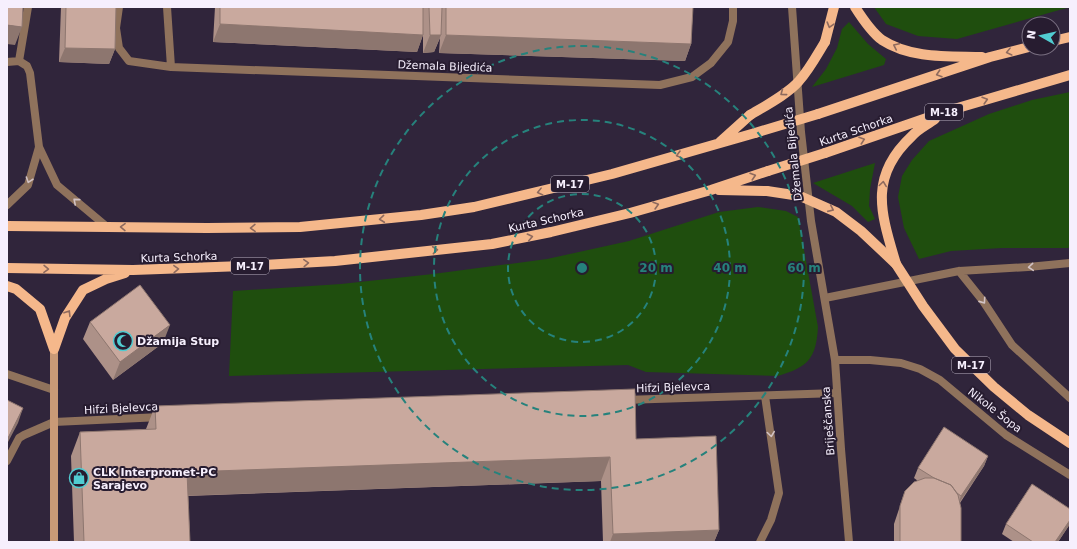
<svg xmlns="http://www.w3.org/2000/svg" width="1077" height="549" font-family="'DejaVu Sans',sans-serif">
<rect width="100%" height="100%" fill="#30253b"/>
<path fill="#1f4e0e" d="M874 7H1070L957 39 918 36 886 24Z
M849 22 868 44 886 59 884 65 812 87 826 69 837 48 842 29Z
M1070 92V247L1068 248H1002L951 251 919 259 904 228 898 197 902 176 912 160 929 141 989 114 1032 100Z
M875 163 870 189 869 206 875 219 868 222 852 206 813 183Z
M758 207 786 211 798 217 818 327C816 359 808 367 778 376L646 372 628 365 229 376 233 291 341 284 433 274 547 259 629 241 719 212Z"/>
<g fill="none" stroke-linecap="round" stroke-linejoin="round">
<path stroke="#8f725c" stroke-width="8" d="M28 7 19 61 27 66 30 73 39 147 57 185 106 226
M119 7 116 28 119 48 129 61 171 67
M167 7 171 67 660 85 692 77 711 63 728 42 733 21V7
M7 62 19 61
M7 205 28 185 39 147
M959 271 983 301 1012 345 1070 398
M825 298 959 271 1028 267 1070 263
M7 374 54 390
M7 461 19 438 24 435 54 422
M760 542 771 520 779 493 765 396"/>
<path stroke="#8f725c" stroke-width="8" d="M792 7 801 132 811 221 835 360 841 449 849 542
M835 360H870L901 363 920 369 940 380 1006 435 1070 475
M624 400 837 393
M54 422 161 417"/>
<path stroke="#c99a77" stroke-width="8" d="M54 542V349"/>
<path stroke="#f5b88b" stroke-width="10" d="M855 7C862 18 871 32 882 40 911 59 949 56 982 57
M1053 41 1070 37
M825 42 834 7
M818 114 990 57 1029 47
M720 142 750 115
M825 153 944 112 1070 75
M719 190 767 191
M7 226 207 228 300 227 421 215 474 207 612 174 755 133
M896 264C881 213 868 177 912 136 918 129 927 125 935 119
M7 268 133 270 243 266 335 261 492 244 551 232 630 213 711 190 768 171
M7 286 16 289 40 309 54 349
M54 349 65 318 83 290 106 279 125 273"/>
<path stroke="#f5b88b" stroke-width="10" d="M750 115C765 106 788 94 799 81 809 70 817 55 825 42
M755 133 818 114
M768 171 825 153
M767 191 800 196 836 212 861 231 896 264 923 306 955 349 994 387 1028 415 1070 443"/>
</g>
<path fill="#ad9188" d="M61 7H116L115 49 109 64 59 62Z
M215 7H693L691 44 685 61 439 53 440 38 434 52 423 53V35L417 52 213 42Z
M90 322 163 343 113 380 83 339Z
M155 406 636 439 719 530 714 542H603L601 481 188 496 190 542H74L71 456 80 432 146 429Z
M988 456 984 466 960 503 961 542H894V524L905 491 918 481 914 478 918 468Z
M1070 509V524L1058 542H1014L1002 534 1006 524Z"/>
<path fill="#8d766f" d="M220 24 423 35 417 52 213 42Z
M7 25 22 27 15 45 7 44Z
M430 35H441L434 52 423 53Z
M446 35 691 44 685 61 439 53Z
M65 48 115 49 109 64 59 62Z
M170 325 163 343 113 380 120 362Z
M23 408 18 423 7 444V440Z
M988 456 984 466 957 506 961 496Z
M610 457 601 481 178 496 187 472Z
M1070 520V524L1058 542H1055Z
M719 530 714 542H610L613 534Z"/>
<path fill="#c9a99e" stroke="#8d766f" d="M7 7H23L22 27 7 25Z
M66 7H116L115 49 65 48Z
M220 7H423V35L220 24Z
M429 7H442L441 35H430Z
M446 7H693L691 44 446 35Z
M140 285 170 325 120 362 90 322Z
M635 389 636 439 716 436 719 530 613 534 610 457 187 472 190 542H84L80 432 156 429 155 406Z
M7 400 23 408 7 440Z
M944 427 988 456 961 496 957 493 951 485 934 478 918 468Z
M925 478H934L951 485 958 495 961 508V542H900V506L905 491 914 482Z
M1032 484 1070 509V520L1055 542H1033L1006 524Z"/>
<defs><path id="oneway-chevron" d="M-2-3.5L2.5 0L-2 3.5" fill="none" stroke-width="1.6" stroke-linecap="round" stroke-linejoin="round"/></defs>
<g stroke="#8e6a5e">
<use href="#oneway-chevron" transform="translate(830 25) rotate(106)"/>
<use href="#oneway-chevron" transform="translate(896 46) rotate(-155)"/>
<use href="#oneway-chevron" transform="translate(1009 52) rotate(166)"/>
<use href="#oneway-chevron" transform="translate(939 74) rotate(162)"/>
<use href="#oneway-chevron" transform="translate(783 93) rotate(143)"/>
<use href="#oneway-chevron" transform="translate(985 100) rotate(-17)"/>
<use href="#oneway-chevron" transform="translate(862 140) rotate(-19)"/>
<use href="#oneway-chevron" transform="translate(679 155) rotate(165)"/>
<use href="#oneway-chevron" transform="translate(753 176) rotate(-18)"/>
<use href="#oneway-chevron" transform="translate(883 184) rotate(-82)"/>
<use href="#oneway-chevron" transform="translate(540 192) rotate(166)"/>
<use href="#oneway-chevron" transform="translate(656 205) rotate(-16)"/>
<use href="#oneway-chevron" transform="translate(831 209) rotate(24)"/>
<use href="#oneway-chevron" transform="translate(382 219) rotate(174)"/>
<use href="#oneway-chevron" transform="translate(123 227) rotate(-179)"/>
<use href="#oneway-chevron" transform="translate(253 228) rotate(179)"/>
<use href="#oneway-chevron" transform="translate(530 237) rotate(-12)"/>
<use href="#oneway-chevron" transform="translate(435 250) rotate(-6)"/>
<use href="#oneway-chevron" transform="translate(306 263) rotate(-3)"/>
<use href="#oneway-chevron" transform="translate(46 269) rotate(1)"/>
<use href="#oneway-chevron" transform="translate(176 269) rotate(-2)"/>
<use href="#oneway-chevron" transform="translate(68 313) rotate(-58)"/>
</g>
<g stroke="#d2c3c5">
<use href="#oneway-chevron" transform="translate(29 180) rotate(109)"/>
<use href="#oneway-chevron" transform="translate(76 201) rotate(-140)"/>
<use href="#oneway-chevron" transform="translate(1031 267) rotate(175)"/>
<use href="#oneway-chevron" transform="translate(983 301) rotate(55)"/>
<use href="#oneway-chevron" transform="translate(771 434) rotate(82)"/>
</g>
<g fill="none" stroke="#26827c" stroke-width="2" stroke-dasharray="7 5">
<circle cx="582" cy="268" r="74"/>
<circle cx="582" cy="268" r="148"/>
<circle cx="582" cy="268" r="222"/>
</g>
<defs>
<g id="mosque-ring" transform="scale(1)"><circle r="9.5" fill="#271c30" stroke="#51ccd1" stroke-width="1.5"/><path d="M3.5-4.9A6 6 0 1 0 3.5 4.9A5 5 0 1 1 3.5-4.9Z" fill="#51ccd1"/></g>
<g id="shop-ring" transform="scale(1)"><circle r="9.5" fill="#271c30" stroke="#51ccd1" stroke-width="1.5"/><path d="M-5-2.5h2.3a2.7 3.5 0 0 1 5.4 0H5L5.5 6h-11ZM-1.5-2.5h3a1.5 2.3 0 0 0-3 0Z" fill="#51ccd1"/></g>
</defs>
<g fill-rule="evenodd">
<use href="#mosque-ring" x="123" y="341"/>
<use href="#shop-ring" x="79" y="478"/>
</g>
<g text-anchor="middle" stroke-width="4" stroke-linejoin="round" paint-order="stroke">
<g fill="#271c30" stroke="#b8b0c0" stroke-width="1">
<rect x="925" y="104" width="38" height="16" rx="3"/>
<rect x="551" y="176" width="38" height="16" rx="3"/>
<rect x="231" y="258" width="38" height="16" rx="3"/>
<rect x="952" y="357" width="38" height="16" rx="3"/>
</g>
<g font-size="10" font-weight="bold" fill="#f6effd">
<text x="944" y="116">M-18</text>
<text x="570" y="188">M-17</text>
<text x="250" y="270">M-17</text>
<text x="971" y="369">M-17</text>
</g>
<g font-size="11" fill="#f6effd" stroke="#271c30">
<text transform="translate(445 66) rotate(2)" y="4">Džemala Bijedića</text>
<text transform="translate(856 130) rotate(-19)" y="4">Kurta Schorka</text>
<text transform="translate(793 154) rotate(-96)" y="4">Džemala Bijedića</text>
<text transform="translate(546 220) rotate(-13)" y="4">Kurta Schorka</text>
<text transform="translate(179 257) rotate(-2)" y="4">Kurta Schorka</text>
<text transform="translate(673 387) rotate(-2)" y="4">Hifzi Bjelevca</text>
<text transform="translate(121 408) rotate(-3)" y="4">Hifzi Bjelevca</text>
<text transform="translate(995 410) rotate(38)" y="4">Nikole Šopa</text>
<text transform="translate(828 421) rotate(-94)" y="4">Briješčanska</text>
</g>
<g font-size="11" font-weight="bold" fill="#f6effd" stroke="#271c30" text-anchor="start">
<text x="137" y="345">Džamija Stup</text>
<text x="93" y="476">CLK Interpromet-PC<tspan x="93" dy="13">Sarajevo</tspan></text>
</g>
</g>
<circle cx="582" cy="268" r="6" fill="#26827c" stroke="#271c30" stroke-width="2"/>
<g font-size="12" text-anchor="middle" font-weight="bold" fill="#26827c" stroke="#271c30" stroke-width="4" stroke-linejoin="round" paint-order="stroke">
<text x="656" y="272">20 m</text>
<text x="730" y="272">40 m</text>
<text x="804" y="272">60 m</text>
</g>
<rect width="1077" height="549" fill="none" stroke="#f6effd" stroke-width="16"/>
<g transform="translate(1041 36) rotate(278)"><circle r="19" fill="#271c30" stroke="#7a7082"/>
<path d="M0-3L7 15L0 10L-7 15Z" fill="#51ccd1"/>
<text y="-6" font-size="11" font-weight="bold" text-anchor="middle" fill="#f6effd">N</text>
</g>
</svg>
